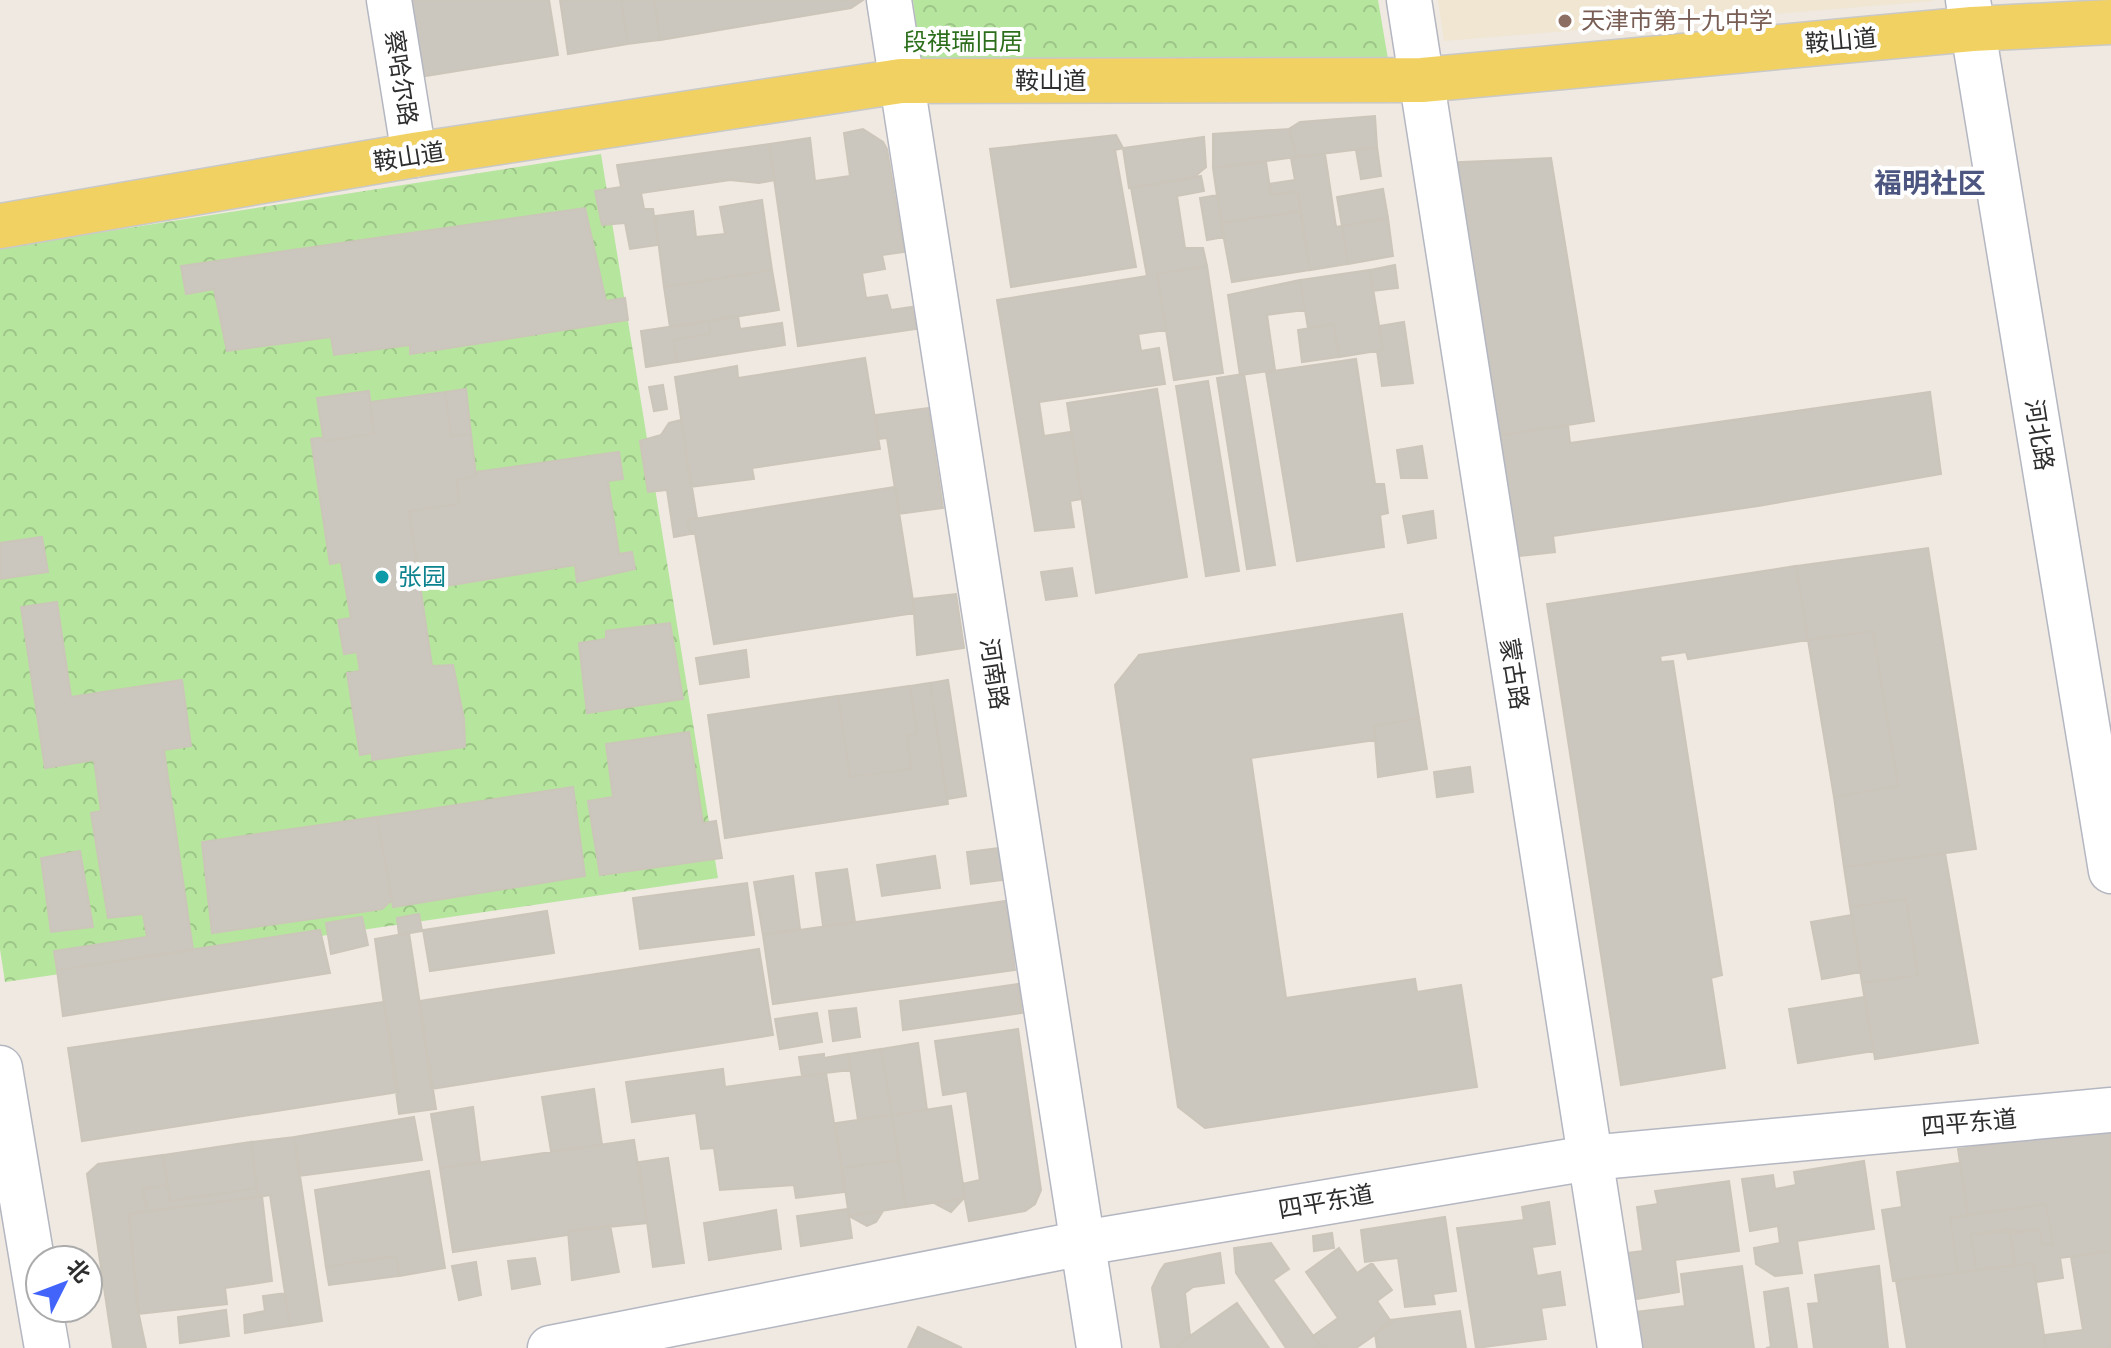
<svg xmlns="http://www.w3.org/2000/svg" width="2111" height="1348" font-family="'Open Sans','Noto Sans SC',sans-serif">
<defs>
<pattern id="park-crowns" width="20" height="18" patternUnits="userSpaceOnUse" patternTransform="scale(2)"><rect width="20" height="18" fill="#b6e59e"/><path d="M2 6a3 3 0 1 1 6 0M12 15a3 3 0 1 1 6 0" fill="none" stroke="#9dc588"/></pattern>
</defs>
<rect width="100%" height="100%" fill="#efe9e1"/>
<path fill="#f0e6d1" d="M1438 0H1933V1L1444 41Z"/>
<path fill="url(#park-crowns)" d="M913 0H1378L1389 65 925 86Z
M601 154 718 878 5 982 0 949V248Z"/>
<path fill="#cbc7bf" stroke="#cbc5ba" stroke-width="2" d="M407 0H549L558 55 419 77Z
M560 0H621L628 44 568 54Z
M621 0H654L660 40 628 44Z
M654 0H863L851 8 660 40Z
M1375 116 1377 147 1297 157 1289 129 1300 122Z
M863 129 883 142 887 149 904 252 882 255 885 269 862 273 866 298 887 295 891 310 912 307 916 329 798 346 769 144 810 138 815 181 850 176 844 133Z
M1289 129 1297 157 1213 168V134Z
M1116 135 1123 148 1115 150 1136 267 1011 287 990 149Z
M1204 137 1206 167 1193 178 1129 188 1123 148Z
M769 144 775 180 759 183 730 180 641 193 644 209H653L658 245 630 249 625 223 602 225 595 191 621 187 617 165Z
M1377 147 1381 176 1361 179 1356 150Z
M1325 154 1336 227 1342 226 1348 264 1310 270 1297 191 1271 195 1269 184 1295 180 1291 158Z
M1551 158 1594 421 1484 438 1440 163Z
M1266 162 1271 195 1297 191 1301 211 1221 223 1213 168Z
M1201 176 1204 191 1177 196 1185 248H1203L1207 266 1157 274 1166 330 1138 334 1141 351 1159 348 1165 384 1039 402 1044 436 1071 432 1082 499 1070 501 1074 527 1035 531 997 300 1147 276 1131 188Z
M1383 189 1388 218 1342 226 1337 197Z
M1218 195 1224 237 1207 240 1200 198Z
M762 200 772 270 664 287 655 216 693 211 696 237 725 234 720 207Z
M585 208 606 301 625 298 628 320 410 354V345L334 355 331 337 227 351 214 289 186 294 181 266Z
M1301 211 1310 270 1232 282 1221 223Z
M1388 218 1393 256 1348 264 1342 226Z
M1395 265 1398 288 1373 291 1370 270Z
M1207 266 1223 373 1174 380 1157 274Z
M772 270 779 310 670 327 664 287Z
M1370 270 1383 350 1339 357 1334 324 1308 328 1300 280Z
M1300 280 1305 310 1267 315 1275 370 1240 375 1228 295Z
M738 316 740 329 782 323 785 345 677 362 674 340 710 334 709 321Z
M709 321 710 334 674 340 677 362 646 367 641 331Z
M1404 322 1413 383 1382 386 1377 351 1383 350 1379 326Z
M1334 324 1339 357 1302 362 1298 330Z
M865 358 880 449 752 468 754 479 691 487 675 377 737 366 738 378Z
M1356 359 1375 484H1384L1388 513 1380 515 1384 547 1297 561 1266 372Z
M1244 374 1275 565 1247 569 1217 378Z
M1208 381 1239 571 1206 576 1176 386Z
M663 385 667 409 654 411 649 387Z
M466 389 471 434 451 436 445 392Z
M1157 389 1187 577 1096 593 1067 403Z
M369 391 374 434 324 441 317 398Z
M445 392 451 436 471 434 476 476 457 480 459 504 409 511 432 666 453 665 464 719 465 747 372 760V753L360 755 347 673 360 671 357 652 344 654 338 620 351 618 341 562 330 564 311 439 323 437 324 441 374 434 370 402Z
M1930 392 1941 474 1758 506 1553 536 1555 552 1502 558 1484 438 1568 425 1570 443Z
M928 408 943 508 899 514 887 438 879 439 875 415Z
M681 420 697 518 687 520 689 530 695 533 674 537 667 490 648 492 640 441 661 435 669 423Z
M1422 446 1427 478H1401L1397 450Z
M619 452 623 479 608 481 619 554 632 552 635 569 577 582 575 565 421 590 409 511 459 504 457 480 476 476 475 472Z
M895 487 915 613 714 644 695 533 689 530 687 520Z
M1433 511 1436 538 1408 543 1403 516Z
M42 537 48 572 0 579V543Z
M1928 548 1976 849 1844 867 1834 797 1898 786 1873 631 1808 640 1796 566Z
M1796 566 1808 640 1688 659 1686 652 1660 656 1661 662 1673 661 1722 975 1711 978 1725 1068 1621 1085 1547 604Z
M1072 568 1077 596 1046 600 1041 572Z
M956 594 964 648 917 655 913 599Z
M57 602 71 697 182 680 191 746 164 750 193 950 57 970 54 951 147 937 143 914 108 918 91 813 101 811 94 760 45 768 21 607Z
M1402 614 1419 718 1374 726 1376 740 1251 758 1286 998 1415 979 1417 992 1461 985 1477 1087 1205 1128 1178 1107 1115 685 1139 655Z
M670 623 683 699 587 713 579 643 606 639V631Z
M1873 631 1898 786 1834 797 1808 640Z
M746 650 749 677 700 684 696 658Z
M948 680 966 796 947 799 930 683Z
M930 683 948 804 725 838 708 715 838 696 850 777 911 769 907 735 917 734 910 686Z
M910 686 917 734 907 735 911 769 850 777 838 696Z
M1419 718 1427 769 1378 777 1374 726Z
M689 732 703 823 716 821 722 858 600 875 588 801 613 797 606 744Z
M1470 767 1473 792 1437 797 1434 772Z
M573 787 585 876 393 907 377 817Z
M377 817 392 900 382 909 212 933 202 842Z
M998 848 1003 880 971 884 967 852Z
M80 851 93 927 51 932 41 858Z
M1945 853 1978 1043 1875 1059 1862 983 1918 975 1906 899 1850 907 1844 867Z
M935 856 940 888 882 896 877 865Z
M847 869 855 922 823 926 816 873Z
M793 876 800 929 763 935 754 882Z
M747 883 754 935 640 949 633 898Z
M1906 899 1918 975 1862 983 1850 907Z
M1006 901 1015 970 773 1004 763 935Z
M547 911 554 953 430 971 423 930Z
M419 914 422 931 399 935 397 918Z
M1852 915 1861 972 1822 979 1811 922Z
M362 917 368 945 331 954 326 923Z
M320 930 330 973 63 1016 57 970Z
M409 933 436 1109 399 1114 375 939Z
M759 949 773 1035 431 1089 419 1001Z
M1018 984 1022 1013 903 1030 900 1001Z
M1865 997 1874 1051 1798 1063 1789 1009Z
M384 1002 399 1092 82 1141 68 1048Z
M856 1008 860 1037 833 1041 829 1011Z
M817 1013 822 1042 780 1049 775 1019Z
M1018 1029 1041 1190 1035 1204 1025 1211 969 1221 962 1184 980 1180 967 1091 943 1095 935 1041Z
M918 1043 927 1110 892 1115 881 1049Z
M881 1049 892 1115 858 1120 848 1054Z
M824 1054V1058L848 1054 851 1070 802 1076 799 1057Z
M723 1069 725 1087 826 1073 845 1192 796 1198 794 1185 720 1190 714 1148 701 1149 696 1113 632 1122 626 1082Z
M594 1089 602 1145 551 1151 542 1097Z
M951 1106 965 1198 906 1207 892 1115Z
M473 1107 480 1162 440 1168 431 1114Z
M892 1115 899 1160 842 1168 836 1123Z
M414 1117 422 1160 299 1176 294 1137Z
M2111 1128V1251L2060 1258 2063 1278 2036 1282 2033 1263 2015 1265 2010 1234 2040 1230 2042 1245 2053 1244 2046 1204 1968 1215 1958 1149Z
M294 1137 322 1321 290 1326 270 1195 258 1197 251 1142Z
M634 1140 647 1223 568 1231V1235L453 1252 440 1168Z
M251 1142 257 1188 170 1201 163 1155Z
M163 1155 167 1185 143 1189 147 1211 129 1214 137 1306 146 1348H113L87 1174 98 1164Z
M668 1158 684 1263 653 1267 639 1162Z
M899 1160 906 1207 849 1216 842 1168Z
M1864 1161 1874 1229 1797 1241 1802 1273 1775 1276 1756 1264 1754 1248 1780 1243 1778 1226 1750 1231 1742 1179 1773 1175 1775 1189 1796 1185 1794 1172Z
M1960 1163 1968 1215 1950 1218 1958 1273 1893 1281 1882 1210 1902 1207 1897 1172Z
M429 1171 445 1268 399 1276 396 1256 326 1267 315 1190Z
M1729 1181 1739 1251 1675 1260 1679 1292 1624 1301 1618 1254 1643 1251 1637 1207 1658 1204 1655 1191Z
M167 1185 170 1201 257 1188 258 1197 147 1211 143 1189Z
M262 1196 272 1281 225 1288 227 1304 139 1314 129 1214Z
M963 1199 951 1212 934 1203Z
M1549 1202 1555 1244 1532 1247 1537 1276 1560 1272 1565 1305 1541 1308 1546 1339 1476 1348 1457 1228 1524 1220 1522 1207Z
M2046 1204 2053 1244 2042 1245 2040 1230 1971 1234 1976 1270 1958 1273 1950 1218Z
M848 1209 852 1238 801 1246 797 1216Z
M776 1210 781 1249 709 1260 704 1223Z
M883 1211 876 1222 867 1226 849 1216Z
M1445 1217 1456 1291 1433 1294 1435 1304 1405 1307 1398 1258 1365 1262 1361 1230Z
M610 1225 619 1272 572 1280 568 1231Z
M2009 1229 2015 1265 1976 1270 1971 1234Z
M1332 1233 1334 1248 1314 1251 1313 1236Z
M1271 1243 1289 1269 1273 1280 1322 1348H1286L1236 1273 1234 1248Z
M1339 1248 1357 1273 1372 1263 1392 1290 1377 1301 1392 1323 1356 1348H1322L1313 1336 1338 1318 1306 1272Z
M2111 1251V1348H2046L2044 1335 2083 1330 2071 1257Z
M1220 1253 1224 1283 1193 1287 1185 1293 1190 1336 1174 1348H1161L1152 1288 1160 1271 1165 1264Z
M396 1256 399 1276 329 1285 326 1267Z
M535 1258 540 1284 512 1289 508 1261Z
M476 1262 481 1295 459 1300 452 1266Z
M2033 1263 2046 1348H1907L1896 1281Z
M1742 1266 1754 1348H1632L1626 1313 1685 1306 1681 1274Z
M1879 1266 1888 1348H1814L1808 1304 1819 1303 1815 1275Z
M1788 1288 1797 1348H1766L1771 1347 1764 1292Z
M285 1293 290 1326 245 1333 244 1315 265 1311 263 1296Z
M1237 1303 1269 1348H1175L1190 1336Z
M226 1310 229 1336 180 1343 178 1317Z
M1460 1311 1466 1348H1377L1375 1334 1390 1320Z
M918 1327 962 1348H908Z"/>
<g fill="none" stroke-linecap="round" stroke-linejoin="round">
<g stroke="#b4b7c1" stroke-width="47">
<path id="minor" d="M389 0 414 155
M889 0 1099 1348
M1409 0 1620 1348
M1968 0 2111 871
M0 1068 40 1308
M40 1308 47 1348
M550 1348 1083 1243 1589 1158 2111 1110"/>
</g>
<g stroke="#c9c9c9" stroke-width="47">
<path id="major" d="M0 226 414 155 901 81 1422 80 1972 29 2111 22"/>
</g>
<use href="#minor" stroke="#fff" stroke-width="44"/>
<use href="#major" stroke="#f2d163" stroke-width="44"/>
</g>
<circle fill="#8d6e63" stroke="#fff" stroke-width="3" cx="1565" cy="21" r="8"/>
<circle fill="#0f9aa8" stroke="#fff" stroke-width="3" cx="382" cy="577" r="8"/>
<g text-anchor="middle" stroke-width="8" stroke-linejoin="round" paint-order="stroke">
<g font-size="24" fill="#785e54" stroke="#fff" text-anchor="start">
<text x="1581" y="29">天津市第十九中学</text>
</g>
<g font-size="24" fill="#2e2e2e" stroke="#fff">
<text transform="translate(1841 41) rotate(-5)" y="8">鞍山道</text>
<text transform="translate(401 78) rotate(81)" y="8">察哈尔路</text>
<text x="1051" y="89">鞍山道</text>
<text transform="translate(409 157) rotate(-9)" y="8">鞍山道</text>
<text transform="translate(2039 435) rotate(81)" y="8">河北路</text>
<text transform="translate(994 674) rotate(81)" y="8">河南路</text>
<text transform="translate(1514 674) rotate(81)" y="8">蒙古路</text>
<text transform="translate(1969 1123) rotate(-5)" y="8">四平东道</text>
<text transform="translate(1326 1202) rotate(-10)" y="8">四平东道</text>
</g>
<g font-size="24" fill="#2c6e1b" stroke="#fff">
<text x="963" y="50">段祺瑞旧居</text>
</g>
<g font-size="24" fill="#0d838f" stroke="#fff" text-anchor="start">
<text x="398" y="585">张园</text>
</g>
<g font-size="28" font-weight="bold" fill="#4d5680" stroke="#fff">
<text x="1930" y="193">福明社区</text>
</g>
</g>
<g transform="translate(64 1284) rotate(48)"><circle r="38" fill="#ffffff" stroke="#ababab" stroke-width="2"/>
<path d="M0-6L14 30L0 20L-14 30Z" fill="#4264fb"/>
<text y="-12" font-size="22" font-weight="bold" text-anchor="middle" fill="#2e2e2e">北</text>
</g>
</svg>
